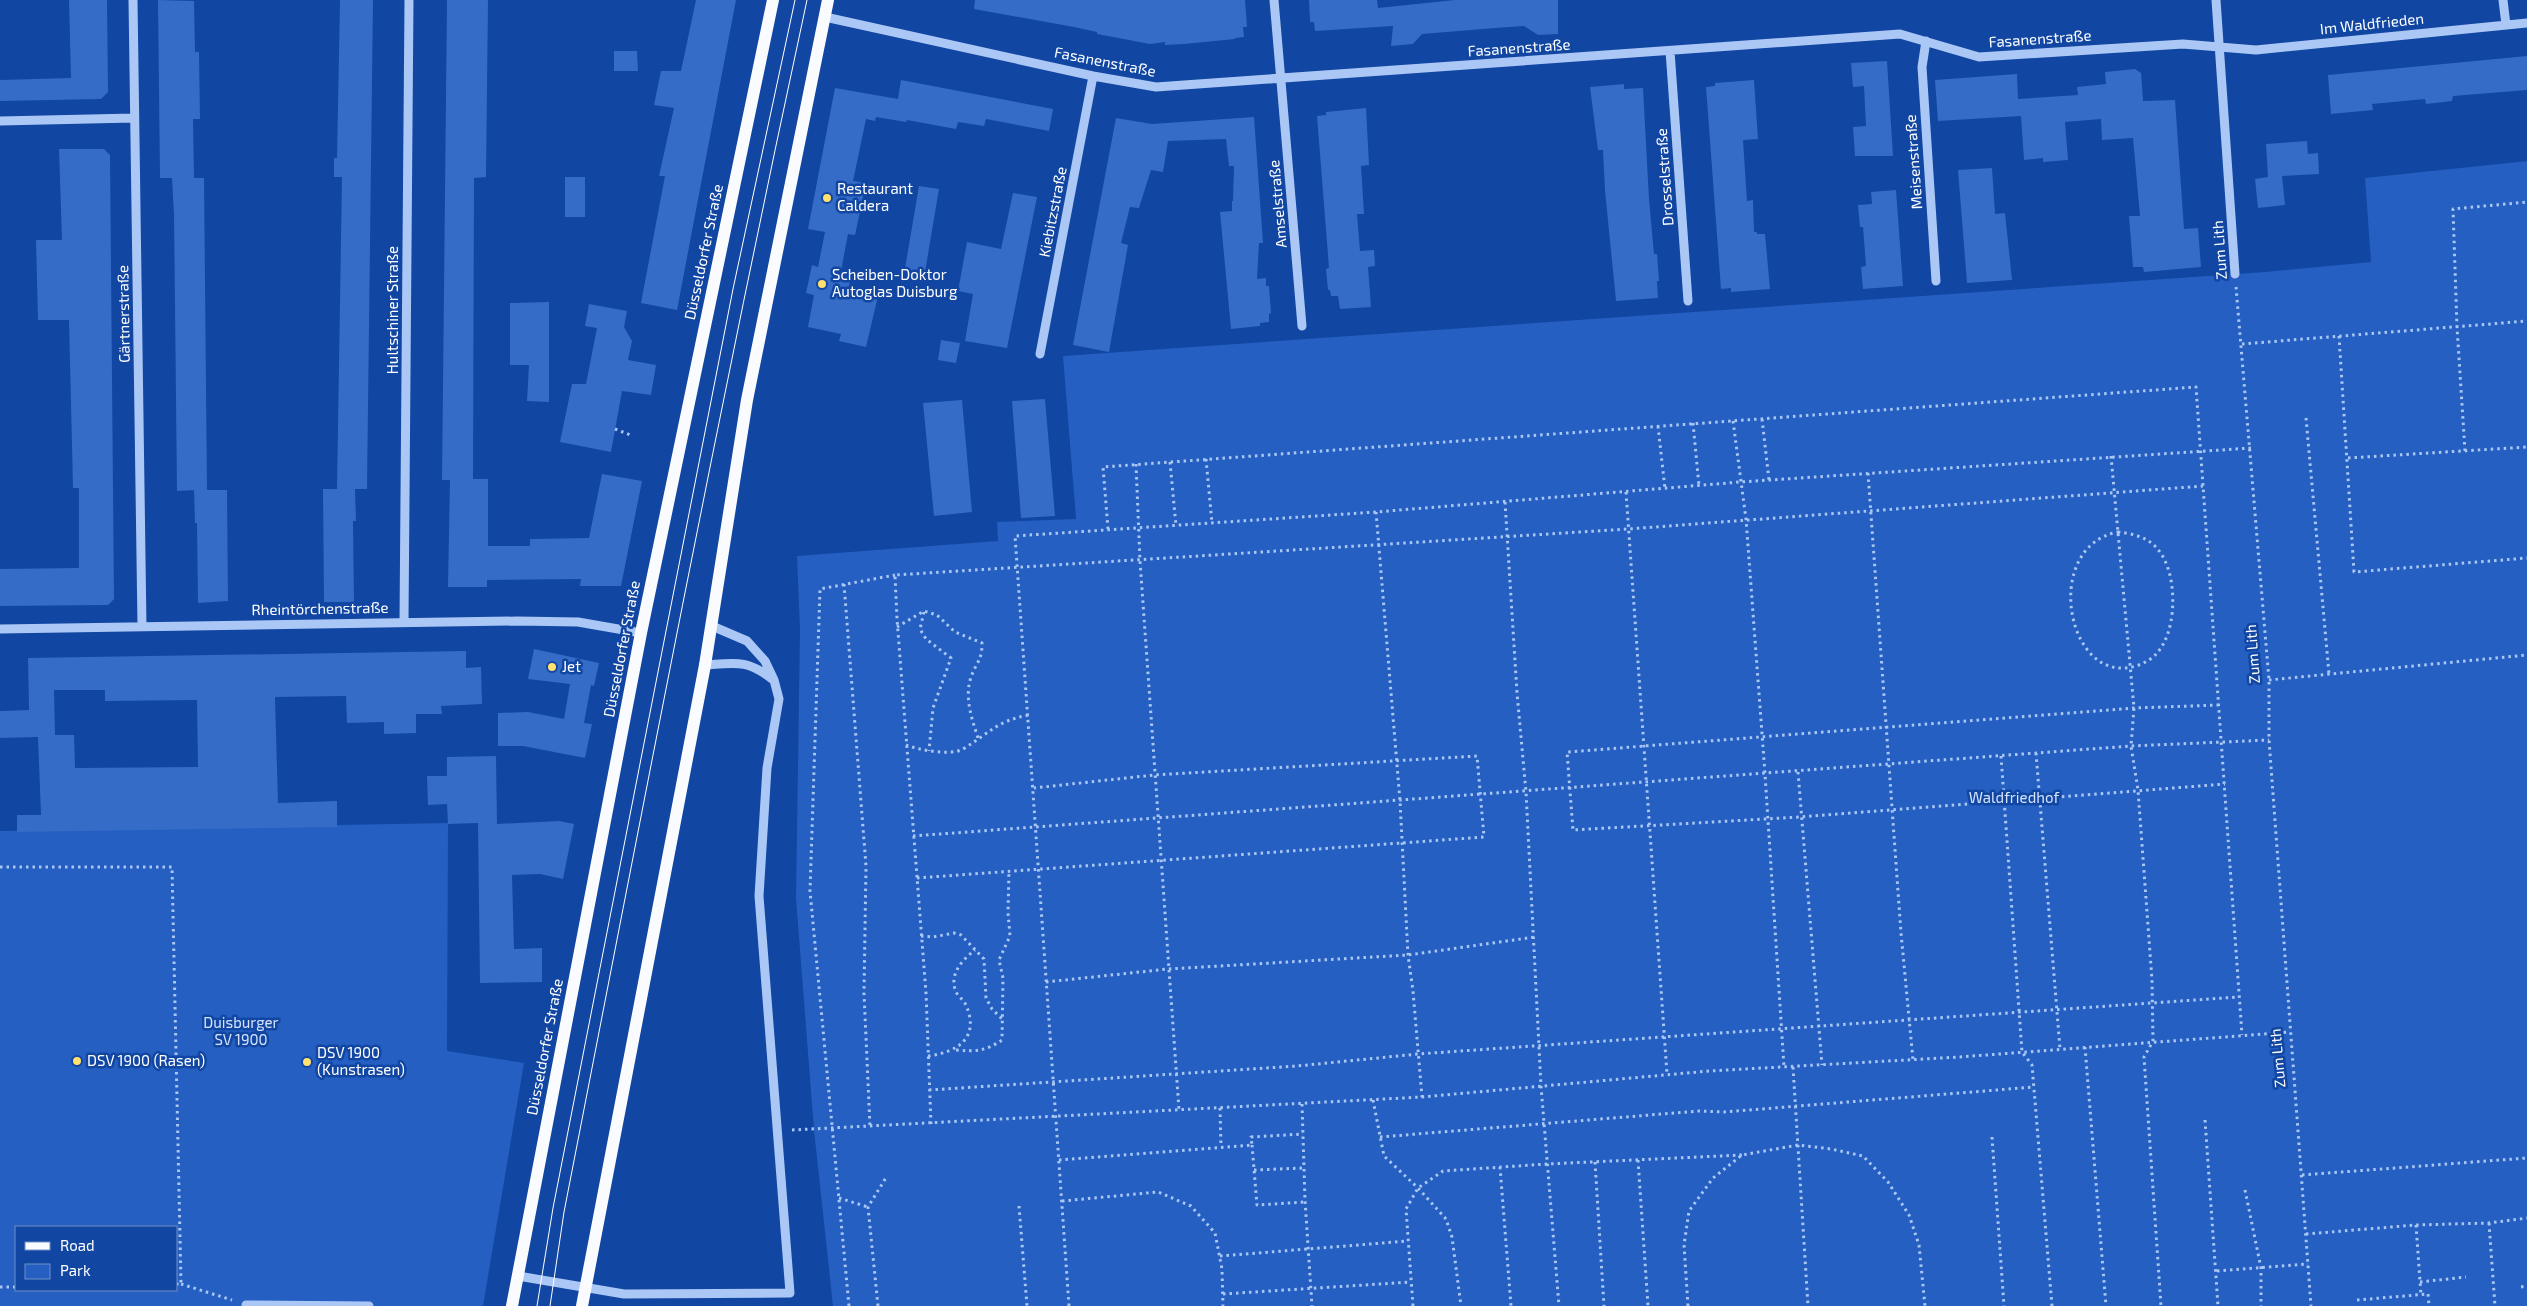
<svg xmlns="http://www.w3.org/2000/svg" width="2527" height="1306" font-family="'Exo 2',sans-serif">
<rect width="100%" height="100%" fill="#1146a2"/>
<path fill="#245fc1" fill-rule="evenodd" d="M2527 161V1306H833L814 1130 796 898 800 630 797 556 998 541 997 522 1076 519 1063 356 2265 272 2371 262 2365 178Z
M448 823 447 1051 524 1063 483 1306H0V831ZM16 1227H176V1290H16Z"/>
<path fill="#356cc7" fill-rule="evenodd" d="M69 0H107L108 92 101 99 0 101V80L71 78Z
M158 0 194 1 195 52H199L200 119H193L194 178H204L207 490H227L228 601 198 603 197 523H195L194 490H197L177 491 174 215 172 178H160Z
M340 0H373L367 489H355L356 521H353L354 602H324L323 489H337L342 177H334V158H337Z
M447 0H488L486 177 474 178 473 479H488V546H530V539L589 538 602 474 642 481 621 586H580L581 579 487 580V587H448L450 480H442Z
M696 0H736L677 310 641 303 665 176H659L674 108 654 105 661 71H681Z
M975 0H1245L1247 27H1243L1244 37 1235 38V39L1184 44 1165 45V42L1150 44 1097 34V32L1074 27 974 9Z
M1309 0H1377L1378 8 1455 0H1558V34L1538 35 1524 26 1495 28 1422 34 1413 44 1391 46 1393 26 1315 31 1314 22H1310Z
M614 51H637L638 71H614Z
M2527 56V90L2453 96 2452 101 2426 104 2425 99 2372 104 2373 110 2331 114 2328 75Z
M1887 61 1893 156H1855L1853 127 1866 126 1864 86 1853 87 1851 63Z
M2135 69 2141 73 2143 101 2175 100 2184 229 2198 228 2201 267 2144 272 2143 267H2133L2129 216H2140L2133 138 2102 140 2101 119 2065 122 2068 160 2043 162V158L2024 160 2021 116 1938 121 1935 80 2017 74 2018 99 2078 95 2077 87 2106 84 2105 72Z
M901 80 1053 109 1049 131 986 119 984 126 958 122 956 129 907 120 906 122 876 117 875 121 866 119 853 181 866 183 855 235 848 234 841 271 852 273 848 290 878 296 866 347 839 341 841 334 808 327 814 295 806 293 812 265 818 267 825 232 808 229 835 88 898 99Z
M1754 80 1758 139 1743 140 1747 201 1753 200 1754 232H1757V234H1765L1770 289 1731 292V288L1721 289 1706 87 1715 86V83Z
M1624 84V89L1643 88 1649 199 1654 254H1657L1659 281H1657L1658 298 1616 301 1605 191 1603 150H1598L1590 87Z
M1366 108 1369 165 1361 166 1364 214H1357L1360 251 1374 250 1375 266 1368 267 1371 307 1340 309 1338 296H1331L1330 290H1328L1326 269 1329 268 1317 116 1326 115V112Z
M1254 117 1263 243H1259L1257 279 1266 278V286H1269L1271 313 1269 314V322L1260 323V326L1231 329 1220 212 1232 211V201H1233L1234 166H1229L1226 139 1168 141 1163 172 1151 170 1139 208 1130 207 1121 243 1128 245 1109 352 1073 345 1116 118 1152 124Z
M2307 141 2308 154 2318 153 2319 174 2282 176 2285 205 2258 208 2255 179 2268 177 2266 144Z
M59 149H104L110 155 114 599 108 605 0 606V569L79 568V488H73L69 320H38L36 240H62Z
M1992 168 1995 214 2005 213 2012 280 1967 283 1958 170Z
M565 177H585V217H565Z
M919 186 939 189 924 278 904 274Z
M1896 190 1903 286 1863 289 1861 267 1866 266 1863 227H1860L1858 205 1872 204 1871 192Z
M1013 193 1037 197 1007 348 965 341 973 294 958 291 967 242 1001 249Z
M549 302V402L527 401 529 365H510V303Z
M589 304 627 311 624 327 632 341 628 360 656 365 651 395 622 391 611 452 560 442 572 384H586L597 328 585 326Z
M941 340 960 343 956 363 938 360Z
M1045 399 1055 516 1021 518 1012 401Z
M962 400 972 512 934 516 923 403Z
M534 649 599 663 594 686 591 685 584 723 592 724 585 758 523 746H498V713L528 712 564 719 570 684 528 679Z
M466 651V668L481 667 482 704 441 706 442 714H416V733L384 734V722L347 723 346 696 275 697 278 803 337 801V827L17 832V815H41L38 737 0 738V711L29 710 28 658ZM54 690H105V701L197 700 198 767 75 768 74 735H55Z
M496 756 497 824 559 821 574 824 563 879 540 874 512 875 514 949 542 948V982L480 983 478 823 448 824 447 804 428 805 427 776H447V757Z"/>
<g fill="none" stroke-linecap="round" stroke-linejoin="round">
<path stroke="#abc7f5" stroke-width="3" stroke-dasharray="2.5 4" stroke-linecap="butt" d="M2236 287 2269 680V740L2311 1306
M2339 336 2354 572 2527 558
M2242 344 2527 321
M2306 418 2329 674
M1762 419 1769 480
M1733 421 1746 519 1765 774 1784 1067
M1693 423 1699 486
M1658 426 1665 489
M615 429 633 436
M2465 451 2457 327 2453 209 2527 202
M2111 456 2134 708 2131 746 2138 790 2152 980 2153 1041 2144 1057 2161 1306
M2348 458 2527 447
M1206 459 1212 523
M1170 462 1176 526
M1136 464 1140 561 1179 1110
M1868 473 1901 933 1913 1060
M1626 492 1667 1074
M1505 502 1517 693 1526 792 1541 1086 1559 1306
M1376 512 1400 801 1408 955 1413 991 1422 1097
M1108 529 1103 467 2196 387 2242 1035
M2118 532C2127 533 2138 535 2147 540 2175 556 2177 606 2168 633 2162 650 2154 660 2136 666 2066 687 2041 546 2118 532Z
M844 584 866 866 864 993 870 1127
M924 612 920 629 926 639 951 658 933 708 929 751
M897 627 924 611 937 615 955 632 982 643C982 658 979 659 973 672 963 694 971 716 978 738
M2269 680 2527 655
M2219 705 2134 708 1567 752 1573 830 1800 817 2225 784
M906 745C919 750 951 756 963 749 990 733 996 721 1029 715
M2036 753 2060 1049
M2001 756 2022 1052 2032 1065 2052 1306
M1798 772 1822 1065
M913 836 2131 746 2269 740
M0 867H172L181 1284H176
M917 878 1484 837 1477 756 1154 775 1034 788
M921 936 933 937 954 933 961 935 984 959 986 998 992 1009 1004 1021
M1046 982 1168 969 1408 955 1535 937
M2085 1047 2106 1306
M956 1050C975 1052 986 1051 1002 1040L1003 978 999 960 1010 936 1008 913 1009 870
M928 1056C958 1052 980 1038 966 1005 963 999 956 995 955 989 950 973 963 959 975 950
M1793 1067 1808 1306
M929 1090 1297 1066 1418 1054 2238 997
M1373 1100 1384 1156 1418 1188 1446 1219 1452 1237 1461 1306
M1302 1104 1305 1200 1312 1306
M1220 1108 1221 1147
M2205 1120 2218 1306
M931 1124 926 993 897 619 895 575 1628 529 2203 486
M792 1130 1422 1097 1709 1071 1960 1057 2290 1032
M1380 1137 1699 1111 1724 1112 2034 1087
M1992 1137 2004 1306
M1252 1145 1257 1205 1305 1202
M1059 1160 1252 1145 1251 1137 1303 1134
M1638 1160 1648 1306
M1595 1162 1604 1306
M1500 1167 1511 1306
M1254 1170 1304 1168
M2302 1175 2527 1158
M2245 1190 2261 1268V1306
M839 1198 868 1207
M1062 1201 1158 1192 1191 1206 1215 1233 1222 1269 1223 1306
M1019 1206 1027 1306
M2489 1223 2495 1306
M2416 1225 2421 1295
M2306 1234 2416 1225 2489 1223 2527 1218
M1220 1256 1408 1241
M2217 1271 2308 1264
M2420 1282 2466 1277
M181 1284 232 1300
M0 1287H16
M2521 1287 2527 1286
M1223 1294 1411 1282
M2357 1300 2428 1294 2429 1306
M849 1306 810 891 820 589 895 575
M878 1306 868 1207 887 1176
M1069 1306 1015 536 1376 512 1740 482 2251 448
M1413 1306 1406 1209 1418 1188 1443 1171 1547 1164 1742 1155
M1688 1306 1684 1245 1689 1211 1713 1178 1742 1155 1798 1145 1831 1149 1863 1156 1888 1182 1909 1215 1919 1245 1925 1306"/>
<path stroke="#abc7f5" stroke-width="9" d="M133 0 142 627
M1274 0 1302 326
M2216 0 2235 274
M2503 0 2506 25
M825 17 1093 76 1156 87 1900 34 1979 57 2183 44 2256 50 2527 23
M1926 41 1922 67 1936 281
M1670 51 1688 301
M0 121 134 118
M1040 354 1093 76
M404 621 409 0
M0 629 517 621 578 622 641 633
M705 665C735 663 747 659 772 679
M518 1276 624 1294 790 1293 759 896 767 768 779 699 774 680 765 661 747 641 712 626
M246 1305 369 1306"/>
<path stroke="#fafbff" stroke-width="12" d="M512 1306 641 633 773 0
M582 1306 705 665 747 400 828 0"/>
<path stroke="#fff" stroke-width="1" d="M537 1306 553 1208 733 289 795 0
M550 1306 564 1212C643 807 720 403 807 0"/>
</g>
<g fill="#ffe070" stroke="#1146a2" stroke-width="2">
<circle cx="827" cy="198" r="5"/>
<circle cx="822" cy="284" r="5"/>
<circle cx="552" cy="667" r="5"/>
<circle cx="77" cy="1061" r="5"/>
<circle cx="307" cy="1062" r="5"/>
</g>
<g text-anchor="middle" stroke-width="5" stroke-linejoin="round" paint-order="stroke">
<g font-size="15" fill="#fff" stroke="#1146a2">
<text transform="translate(2372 24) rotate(-6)" y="5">Im Waldfrieden</text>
<text transform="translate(2040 39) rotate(-4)" y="5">Fasanenstraße</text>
<text transform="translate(1519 48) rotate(-4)" y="5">Fasanenstraße</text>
<text transform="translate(1105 62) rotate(11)" y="5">Fasanenstraße</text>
<text transform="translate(1914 162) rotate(-94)" y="5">Meisenstraße</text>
<text transform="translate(1665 177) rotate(-94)" y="5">Drosselstraße</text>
<text transform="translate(1278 204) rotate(-95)" y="5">Amselstraße</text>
<text transform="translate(1053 212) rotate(-79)" y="5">Kiebitzstraße</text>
<text transform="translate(2220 250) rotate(-94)" y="5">Zum Lith</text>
<text transform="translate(704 252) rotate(-78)" y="5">Düsseldorfer Straße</text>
<text transform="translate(393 310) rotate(-90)" y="5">Hultschiner Straße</text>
<text transform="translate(124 314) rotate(-91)" y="5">Gärtnerstraße</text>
<text transform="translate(320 609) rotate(-1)" y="5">Rheintörchenstraße</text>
<text transform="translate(622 649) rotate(-79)" y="5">Düsseldorfer Straße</text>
<text transform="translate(2253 654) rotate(-94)" y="5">Zum Lith</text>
<text transform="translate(545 1047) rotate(-79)" y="5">Düsseldorfer Straße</text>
<text transform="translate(2278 1058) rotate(-95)" y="5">Zum Lith</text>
</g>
<g font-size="15" fill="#fff" stroke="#1146a2" text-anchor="start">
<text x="837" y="194">Restaurant<tspan x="837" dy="17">Caldera</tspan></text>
<text x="832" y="280">Scheiben-Doktor<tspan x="832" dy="17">Autoglas Duisburg</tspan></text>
<text x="562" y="672">Jet</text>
<text x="317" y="1058">DSV 1900<tspan x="317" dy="17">(Kunstrasen)</tspan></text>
<text x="87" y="1066">DSV 1900 (Rasen)</text>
</g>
<g font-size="15" fill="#d5e4fe" stroke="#1146a2">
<text x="2014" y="803">Waldfriedhof</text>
<text x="241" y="1028">Duisburger<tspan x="241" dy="17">SV 1900</tspan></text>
</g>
</g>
<rect x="15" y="1226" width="162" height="65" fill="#1146a2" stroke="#7090c7"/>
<rect x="25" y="1242" width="25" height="8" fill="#fafbff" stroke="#7090c7"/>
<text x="60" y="1251" font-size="15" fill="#ffffff">Road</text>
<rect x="25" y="1264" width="25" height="15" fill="#245fc1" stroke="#7090c7"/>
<text x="60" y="1276" font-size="15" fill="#ffffff">Park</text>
</svg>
